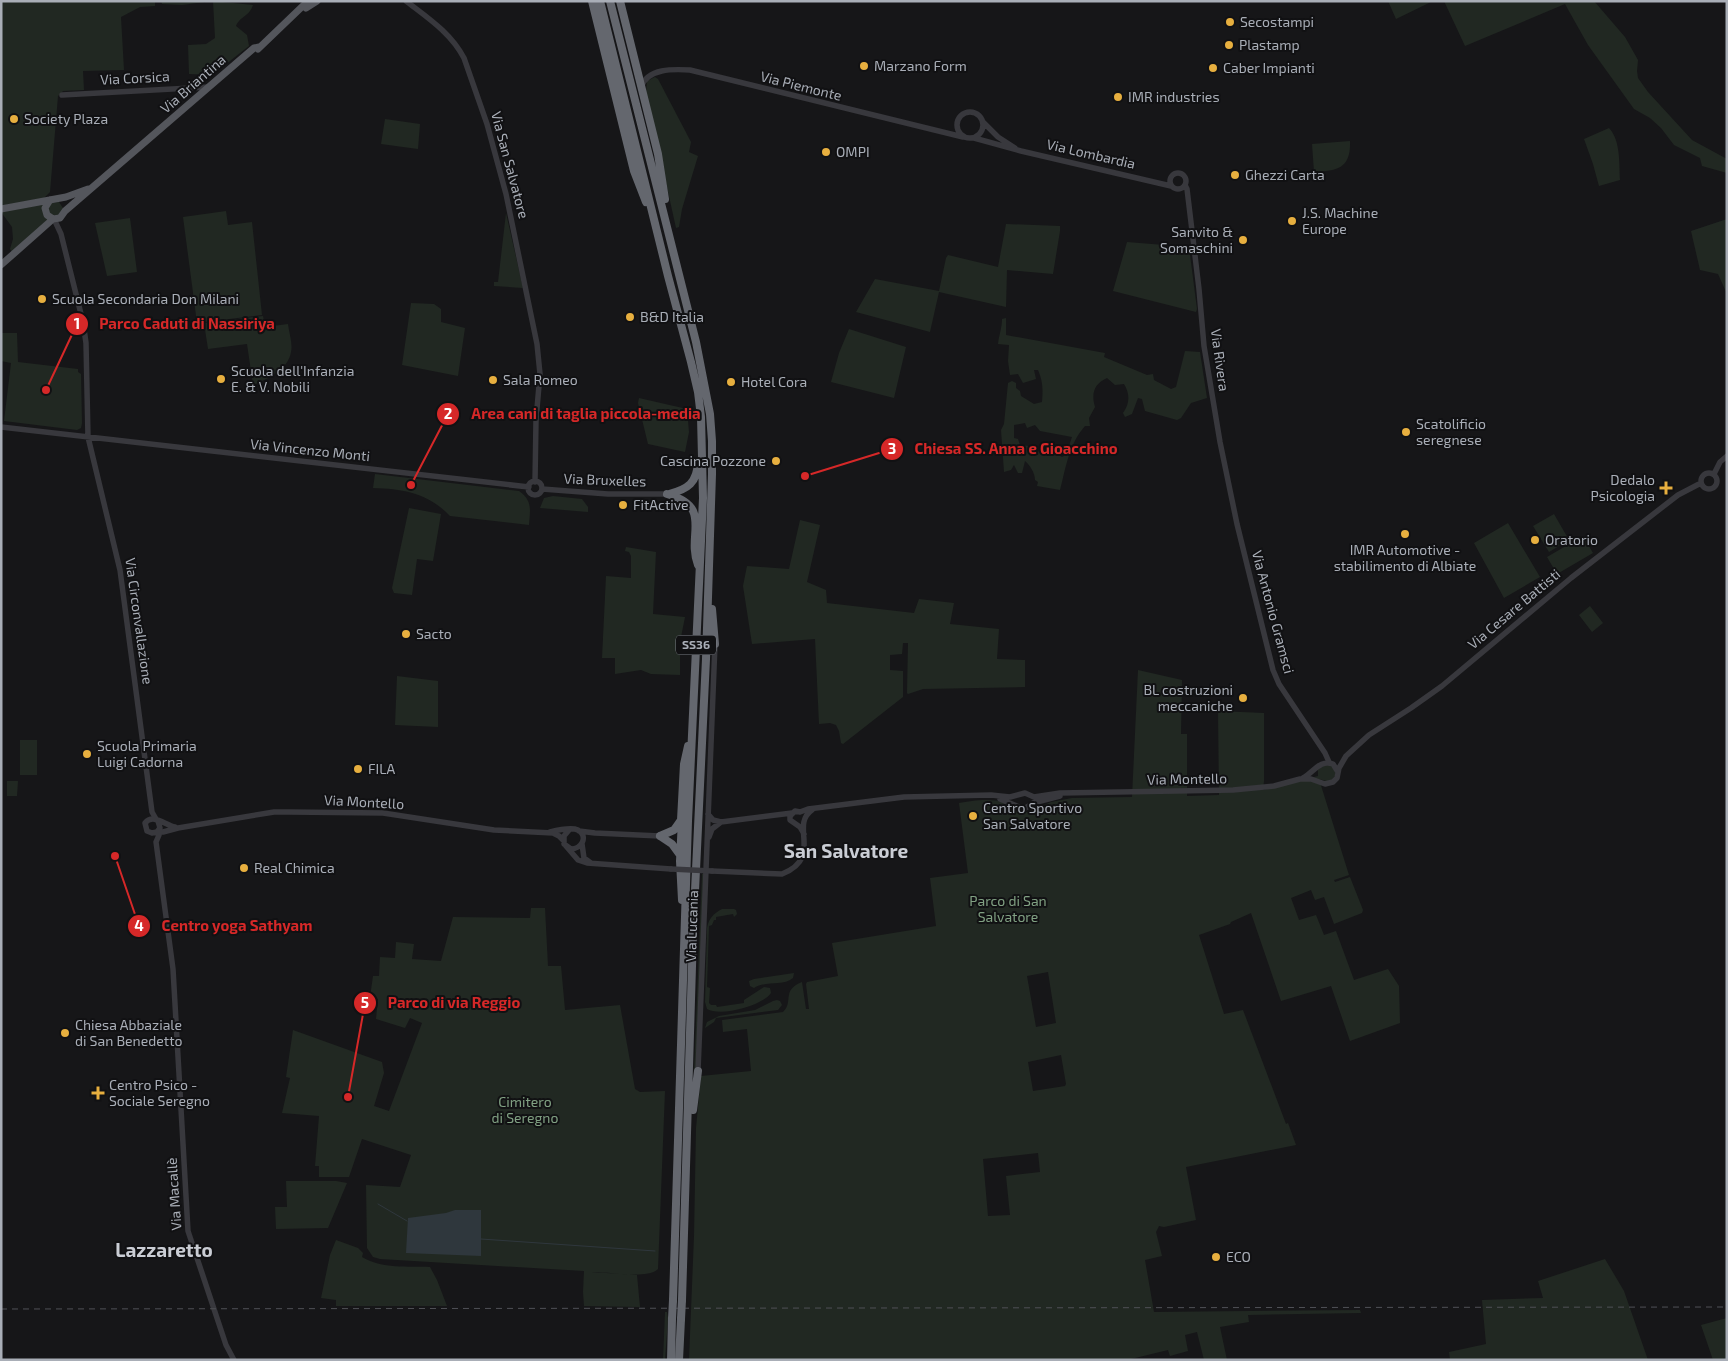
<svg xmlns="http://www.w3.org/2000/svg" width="1728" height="1361" font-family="'Exo 2',sans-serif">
<rect width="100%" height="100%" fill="#161618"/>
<path fill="#212822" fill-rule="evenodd" d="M1 1H155V6L140 7 121 17 124 70 83 71 84 90 63 91 58 96 50 192 44 198 1 206Z
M161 1H212L182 5 162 4Z
M213 1 253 5C249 17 240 16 236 26L247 35 249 46 212 75 189 74 188 45 206 44 215 38Z
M1388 1H1433L1396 19Z
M1444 1H1594L1625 37 1638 60 1637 71 1638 78 1648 92 1692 140 1727 159V173L1702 166 1700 158 1674 145 1661 128 1650 118 1634 109 1588 45 1565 4 1465 46Z
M655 77 658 79 691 142 689 152 698 156 682 209 679 227 676 228 646 92 647 81Z
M385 119 420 124 418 149 381 144Z
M1609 128C1621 141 1619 164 1620 180L1599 186 1593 164 1584 139Z
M1350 141C1351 168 1338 171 1314 172L1312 144Z
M59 202 63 208 61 215 50 216 48 206 49 203Z
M43 204 50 221 12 252 10 249 13 239 12 227 1 212Z
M226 211 228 225 252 222 262 315 197 323 183 217Z
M506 213 523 288 494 286V282H498Z
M130 218 137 272 107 276 95 223Z
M1727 219V294L1718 274 1700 270 1691 231Z
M1006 224 1060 226V231L1053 274 1007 270 1006 307 939 292 930 332 856 312 875 279 939 291 946 258 948 255 998 267Z
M1127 242 1189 247 1197 309 1196 312 1113 291Z
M411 303 434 304 441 309V322L465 328 458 376 402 365Z
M263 316 265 327 288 324C289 333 293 344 291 352 288 370 267 379 253 385L247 344 208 349 204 323Z
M1006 318V335L1105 353 1104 357 1147 375 1153 374 1154 380 1171 389 1176 387 1185 351 1200 352 1207 398 1191 403 1181 418 1177 420 1145 411 1142 399 1138 398 1132 414 1125 417 1123 413C1130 403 1130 394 1124 384L1115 385 1107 378C1094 384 1091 393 1095 407L1089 418 1090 426H1085C1069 444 1066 467 1060 490L1037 486 1038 482 1035 480C1035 473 1030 465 1025 461L1022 473H1018L1014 465 1011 470 1004 472 1001 430 1004 424 1008 383 1012 381 1016 383V388L1020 391 1021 396 1034 404 1042 402C1043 389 1043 382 1038 370H1034L1036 379 1023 383 1018 374 1010 375 1008 361 1009 345 998 344C999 335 1002 328 1002 319ZM1025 423 1027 428 1035 425 1040 431 1072 437 1066 455 1062 457 1055 453C1045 453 1043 456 1035 449L1029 450V446L1020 445 1018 439 1014 438V425Z
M849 329 906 347 894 398 831 382 839 353Z
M1 333H17L18 362 78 369V372L81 374 82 423 81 428 77 430 4 421 11 363 1 361Z
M639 398 687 409 689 432 685 452 648 444 638 403Z
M375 474 519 491C533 501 530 510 529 525L450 516C428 493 404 489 373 488Z
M553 496 582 499 588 507V512L540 508 544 498Z
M409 508 441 514 433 561 417 559 412 595 394 593 392 588Z
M1554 514 1569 540 1549 552 1533 526Z
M800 520 820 525 807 582 826 590 827 603 914 613 919 599 954 603 950 624 999 629 997 659 1025 660V687L923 689 908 694 907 693 908 643H903L902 654 890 655V670L903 671V697L843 744 841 743 839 731 836 725 830 723 819 724 815 639 752 644 743 586 747 566 789 569Z
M1508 523 1540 577 1504 598 1474 543Z
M1583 536 1593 553 1557 574 1547 557Z
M626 547 656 552 653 614 685 617 680 642V675L651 674 641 670 615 674V658H602L606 576 631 578V556L629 552 625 551Z
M1590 606 1603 623 1592 632 1579 615Z
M1138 670 1182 680 1181 734H1187V796L1219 795 1218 711 1264 713V781L1263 790 1318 776V770L1321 766 1331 765 1335 771V776L1330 782 1319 779 1349 875 1334 880 1335 882 1350 877 1363 910 1362 913 1334 924 1324 897 1315 900 1311 890 1291 898 1299 920 1316 915 1324 935 1336 931 1354 980 1388 969 1399 986 1400 1023 1350 1041 1331 986 1281 1001 1251 913 1231 922 1230 924 1199 935 1224 1014 1243 1010 1286 1124 1288 1123 1296 1145 1186 1167 1196 1220 1164 1227 1159 1226 1156 1232 1162 1256 1145 1260 1154 1312 1360 1310 1361 1313 1248 1315 1249 1322 1220 1327 1227 1360H1204L1197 1332 1185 1335 1188 1351 1170 1356 1168 1350 1127 1360H689L694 1236 696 1128 701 1076 751 1071 747 1029 723 1032 722 1020 783 1012C794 1002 781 990 802 982L806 1009H809L806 984 807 982 838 976 832 943 936 926 930 878 968 873 959 803C976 800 1006 795 1017 812H1029L1051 802 1072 798 1132 797ZM1048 972 1056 1023 1036 1027 1027 976ZM1061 1055 1066 1084 1065 1086 1033 1091 1028 1062ZM1038 1153 1040 1172 1006 1176 1010 1215 988 1216 983 1159Z
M397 676 438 681V727L395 725Z
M20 740H37V775H20Z
M7 781H18L17 796H7Z
M702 874H704L696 1072H694Z
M531 908H545L548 966H561L565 1010 620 1005 635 1089 640 1092 665 1091 658 1269C647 1280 607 1271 591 1272L637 1275 640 1307 584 1306 583 1292 584 1271 380 1259 373 1257 367 1248 366 1185 400 1187 411 1155 362 1139 349 1177H319V1166H315L319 1116 282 1113 290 1078 286 1077 293 1030 382 1062 384 1073 374 1106 389 1111 422 1023 410 1018 405 1028 376 1019 378 999 370 997 373 976H379L380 957 395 958 396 942 414 944 412 959 441 961 453 917 530 918Z
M722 909H734L736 910 737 914 734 917 733 914 716 917V920H714L712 925 709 926 707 987 710 988 709 1003 711 1005H716L717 1007 744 1003V1000L764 987 770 988 771 993C762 1006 721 1017 707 1009L705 1002 707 928C709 918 713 914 722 909Z
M794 973 793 978C782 987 767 980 754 988L750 986 749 981 754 979Z
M777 1000 780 1001 782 1005 778 1010 716 1018 714 1022 705 1028 707 1022 719 1016 755 1010 773 1001Z
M286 1181H336L347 1183 328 1228 276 1229 275 1207H287Z
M336 1240 358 1248 363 1253 362 1257C381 1269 409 1266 430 1267L437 1280 447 1306H336V1300L321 1298 330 1255Z
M1605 1259 1624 1291 1648 1360H1450L1449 1352 1486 1344 1482 1300 1543 1298 1538 1281Z
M665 1312H667L668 1319 665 1360H663Z
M1727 1318V1360H1713L1701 1325Z"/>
<path fill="#2f373d" d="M455 1210H481V1256L406 1253 408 1218 446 1213Z"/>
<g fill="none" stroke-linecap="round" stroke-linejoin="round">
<path stroke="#2f373d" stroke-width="1" d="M378 1204 407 1221
M481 1239 655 1251"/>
<path stroke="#38383d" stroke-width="5.5" d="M406 1C428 18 451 33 464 58L487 124 506 194 537 344 540 374 536 420 535 482
M641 87C648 68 673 69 690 70L963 137
M62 95 209 87
M957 125a13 13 0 1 1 26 0a13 13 0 1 1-26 0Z
M983 122 998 137 1015 148
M974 138 1021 151 1171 186
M1170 181a8 8 0 1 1 16 0a8 8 0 1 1-16 0Z
M1185 185 1187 189 1199 289 1204 346 1220 442 1237 524 1273 670 1279 684 1325 753 1329 762
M54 219 61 234 83 322 86 343 88 437 120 570 152 812 156 819
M1 427 529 487
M1701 481a8 8 0 1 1 16 0a8 8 0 1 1-16 0Z
M1714 474 1720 462 1727 456
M528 488a7 7 0 1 1 14 0a7 7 0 1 1-14 0Z
M542 489 608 494H667
M1303 778C1314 772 1320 759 1333 764L1338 772
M1000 799 1024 809 1033 803 1060 796
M708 814 713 820 721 822 792 813
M158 821 160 828 157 832 152 833 147 831 145 823C153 813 165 825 175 827
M158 831 163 832 178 828 274 812H289L383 813 494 830 553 833 559 836 564 841
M579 831 595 833 660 836
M157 832 159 835 156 842 173 969 188 1231 226 1345 234 1360
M550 832C558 830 571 827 578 830 589 837 581 849 571 849L564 844V836L569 830
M804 834 800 827 790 820V816L795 811 800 812 808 809 904 797 991 795 1010 797 1025 793 1034 797 1060 793 1233 790 1274 786 1300 779H1311L1325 784 1333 782 1337 778 1339 768 1346 756 1369 735 1411 708 1442 686 1571 578 1678 495 1701 483
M709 837 712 829 721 822
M582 844 584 858 591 863
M566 846 578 860 587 863 671 869
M712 871 782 874C824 857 789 826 812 810
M698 1071 715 644"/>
<path stroke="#54565c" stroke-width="7" d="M306 8 317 1
M258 49 308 1
M50 200 45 208 47 215 53 219 60 218 65 211 254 48 259 47
M1 209 66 197 88 189
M1 265 53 219"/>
<path stroke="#64676e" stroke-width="8" d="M592 1 634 171 646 202
M600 1 668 276 691 362 698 392 701 417 703 498 688 821 673 1300
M610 1 696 342 710 414 712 441V474L706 659 693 933 682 1300
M620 1 658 154 665 199
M667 494C714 507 686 534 698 565
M669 494C688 489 697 483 698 462
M712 609 715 644
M682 819 680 861 682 900
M660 836 674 830 681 820 684 764 688 746
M660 836 672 844 680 855
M693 1110 698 1071
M671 1360 672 1319
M679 1360 681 1319"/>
<path stroke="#4f5056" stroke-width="1" stroke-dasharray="6 5" stroke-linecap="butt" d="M1 1309 1727 1307"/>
<path stroke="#38383d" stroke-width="5.5" d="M671 869 712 871"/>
<path stroke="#64676e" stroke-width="8" d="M672 1319 673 1300
M681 1319 682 1300"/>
</g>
<g fill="#e7af3f" stroke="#111113" stroke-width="2">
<circle cx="1230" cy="22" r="5"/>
<circle cx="1229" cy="45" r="5"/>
<circle cx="864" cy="66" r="5"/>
<circle cx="1213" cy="68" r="5"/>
<circle cx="1118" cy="97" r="5"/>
<circle cx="14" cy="119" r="5"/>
<circle cx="826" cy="152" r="5"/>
<circle cx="1235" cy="175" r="5"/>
<circle cx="1292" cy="221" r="5"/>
<circle cx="1243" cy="240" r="5"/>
<circle cx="42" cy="299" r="5"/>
<circle cx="630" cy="317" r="5"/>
<circle cx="221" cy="379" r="5"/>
<circle cx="493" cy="380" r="5"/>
<circle cx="731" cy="382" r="5"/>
<circle cx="1406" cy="432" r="5"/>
<circle cx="776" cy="461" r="5"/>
<path d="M1663.5 480.5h5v5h5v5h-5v5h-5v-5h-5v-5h5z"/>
<circle cx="623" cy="505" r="5"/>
<circle cx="1405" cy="534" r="5"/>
<circle cx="1535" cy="540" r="5"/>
<circle cx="406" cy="634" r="5"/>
<circle cx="1243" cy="698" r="5"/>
<circle cx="87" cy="754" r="5"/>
<circle cx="358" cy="769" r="5"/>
<circle cx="973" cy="816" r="5"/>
<circle cx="244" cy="868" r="5"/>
<circle cx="65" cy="1033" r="5"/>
<path d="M95.5 1085.5h5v5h5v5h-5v5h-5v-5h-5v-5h5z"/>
<circle cx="1216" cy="1257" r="5"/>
</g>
<g text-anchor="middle" stroke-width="4" stroke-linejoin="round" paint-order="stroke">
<rect fill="#111113" stroke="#7b7f86" stroke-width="1" x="676" y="635.5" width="40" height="19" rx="4"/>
<g font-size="12" font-weight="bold" fill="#a9aeb7">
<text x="696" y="649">SS36</text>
</g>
<g font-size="14" fill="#a9aeb7" stroke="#111113" text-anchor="start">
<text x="1240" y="27">Secostampi</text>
<text x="1239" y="50">Plastamp</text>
<text x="874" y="71">Marzano Form</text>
<text x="1223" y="73">Caber Impianti</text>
<text x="1128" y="102">IMR industries</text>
<text x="24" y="124">Society Plaza</text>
<text x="836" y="157">OMPI</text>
<text x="1245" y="180">Ghezzi Carta</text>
<text x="1302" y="218">J.S. Machine<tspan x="1302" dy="16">Europe</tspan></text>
<text x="1233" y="237" text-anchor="end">Sanvito &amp;<tspan x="1233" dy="16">Somaschini</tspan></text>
<text x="52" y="304">Scuola Secondaria Don Milani</text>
<text x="640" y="322">B&amp;D Italia</text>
<text x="231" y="376">Scuola dell'Infanzia<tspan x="231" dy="16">E. &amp; V. Nobili</tspan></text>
<text x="503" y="385">Sala Romeo</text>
<text x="741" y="387">Hotel Cora</text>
<text x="1416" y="429">Scatolificio<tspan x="1416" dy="16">seregnese</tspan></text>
<text x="766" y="466" text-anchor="end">Cascina Pozzone</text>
<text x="1655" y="485" text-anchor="end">Dedalo<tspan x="1655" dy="16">Psicologia</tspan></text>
<text x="633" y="510">FitActive</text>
<text x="1545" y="545">Oratorio</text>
<text x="1405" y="555" text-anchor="middle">IMR Automotive -<tspan x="1405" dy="16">stabilimento di Albiate</tspan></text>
<text x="416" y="639">Sacto</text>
<text x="1233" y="695" text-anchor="end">BL costruzioni<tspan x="1233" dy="16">meccaniche</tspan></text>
<text x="97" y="751">Scuola Primaria<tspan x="97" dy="16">Luigi Cadorna</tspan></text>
<text x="368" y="774">FILA</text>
<text x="983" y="813">Centro Sportivo<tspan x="983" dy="16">San Salvatore</tspan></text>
<text x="254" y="873">Real Chimica</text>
<text x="75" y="1030">Chiesa Abbaziale<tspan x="75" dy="16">di San Benedetto</tspan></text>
<text x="109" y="1090">Centro Psico -<tspan x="109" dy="16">Sociale Seregno</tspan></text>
<text x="1226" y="1262">ECO</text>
</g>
<g font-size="14" fill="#a9aeb7" stroke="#111113">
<text transform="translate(135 78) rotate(-3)" y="5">Via Corsica</text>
<text transform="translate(193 84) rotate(-41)" y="5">Via Briantina</text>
<text transform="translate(801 86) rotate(14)" y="5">Via Piemonte</text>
<text transform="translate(1091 154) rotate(13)" y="5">Via Lombardia</text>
<text transform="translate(510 165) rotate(75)" y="5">Via San Salvatore</text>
<text transform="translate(1220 360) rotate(82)" y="5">Via Rivera</text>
<text transform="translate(310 450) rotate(6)" y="5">Via Vincenzo Monti</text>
<text transform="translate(605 480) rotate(2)" y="5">Via Bruxelles</text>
<text transform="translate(1514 609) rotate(-40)" y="5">Via Cesare Battisti</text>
<text transform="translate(1273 612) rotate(75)" y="5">Via Antonio Gramsci</text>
<text transform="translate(139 621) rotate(82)" y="5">Via Circonvallazione</text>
<text transform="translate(1187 779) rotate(-1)" y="5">Via Montello</text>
<text transform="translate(364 802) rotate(3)" y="5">Via Montello</text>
<text transform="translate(692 926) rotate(-88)" y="5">Via Lucania</text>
<text transform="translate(174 1194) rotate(-94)" y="5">Via Macallè</text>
</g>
<g font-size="14" fill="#81a183" stroke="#111113">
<text x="1008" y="906">Parco di San<tspan x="1008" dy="16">Salvatore</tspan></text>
<text x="525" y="1107">Cimitero<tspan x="525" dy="16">di Seregno</tspan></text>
</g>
<g font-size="19" font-weight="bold" fill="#cacdd4" stroke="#111113">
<text x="846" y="858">San Salvatore</text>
<text x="164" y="1257">Lazzaretto</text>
</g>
</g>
<path fill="none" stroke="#d62828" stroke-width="2" d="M46 390L77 324M411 485L448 414M805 476L892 449M115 856L139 926M348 1097L365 1003"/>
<g fill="#d62828" stroke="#111113" stroke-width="2">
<circle cx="46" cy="390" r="5"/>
<circle cx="411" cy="485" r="5"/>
<circle cx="805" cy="476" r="5"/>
<circle cx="115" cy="856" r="5"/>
<circle cx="348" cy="1097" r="5"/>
<circle cx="77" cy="324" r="12"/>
<circle cx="448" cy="414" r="12"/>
<circle cx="892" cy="449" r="12"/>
<circle cx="139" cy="926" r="12"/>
<circle cx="365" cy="1003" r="12"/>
</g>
<g font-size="15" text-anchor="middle" font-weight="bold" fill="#fff">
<text x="77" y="329">1</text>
<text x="448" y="419">2</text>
<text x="892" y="454">3</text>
<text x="139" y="931">4</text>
<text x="365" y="1008">5</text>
</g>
<g font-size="15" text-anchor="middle" font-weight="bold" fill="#d62828" stroke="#111113" stroke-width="4" stroke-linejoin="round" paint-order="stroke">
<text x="187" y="329">Parco Caduti di Nassiriya</text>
<text x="586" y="419">Area cani di taglia piccola-media</text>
<text x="1016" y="454">Chiesa SS. Anna e Gioacchino</text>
<text x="237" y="931">Centro yoga Sathyam</text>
<text x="454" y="1008">Parco di via Reggio</text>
</g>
<rect width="1728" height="1361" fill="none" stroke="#a9aeb7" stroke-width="5"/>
</svg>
